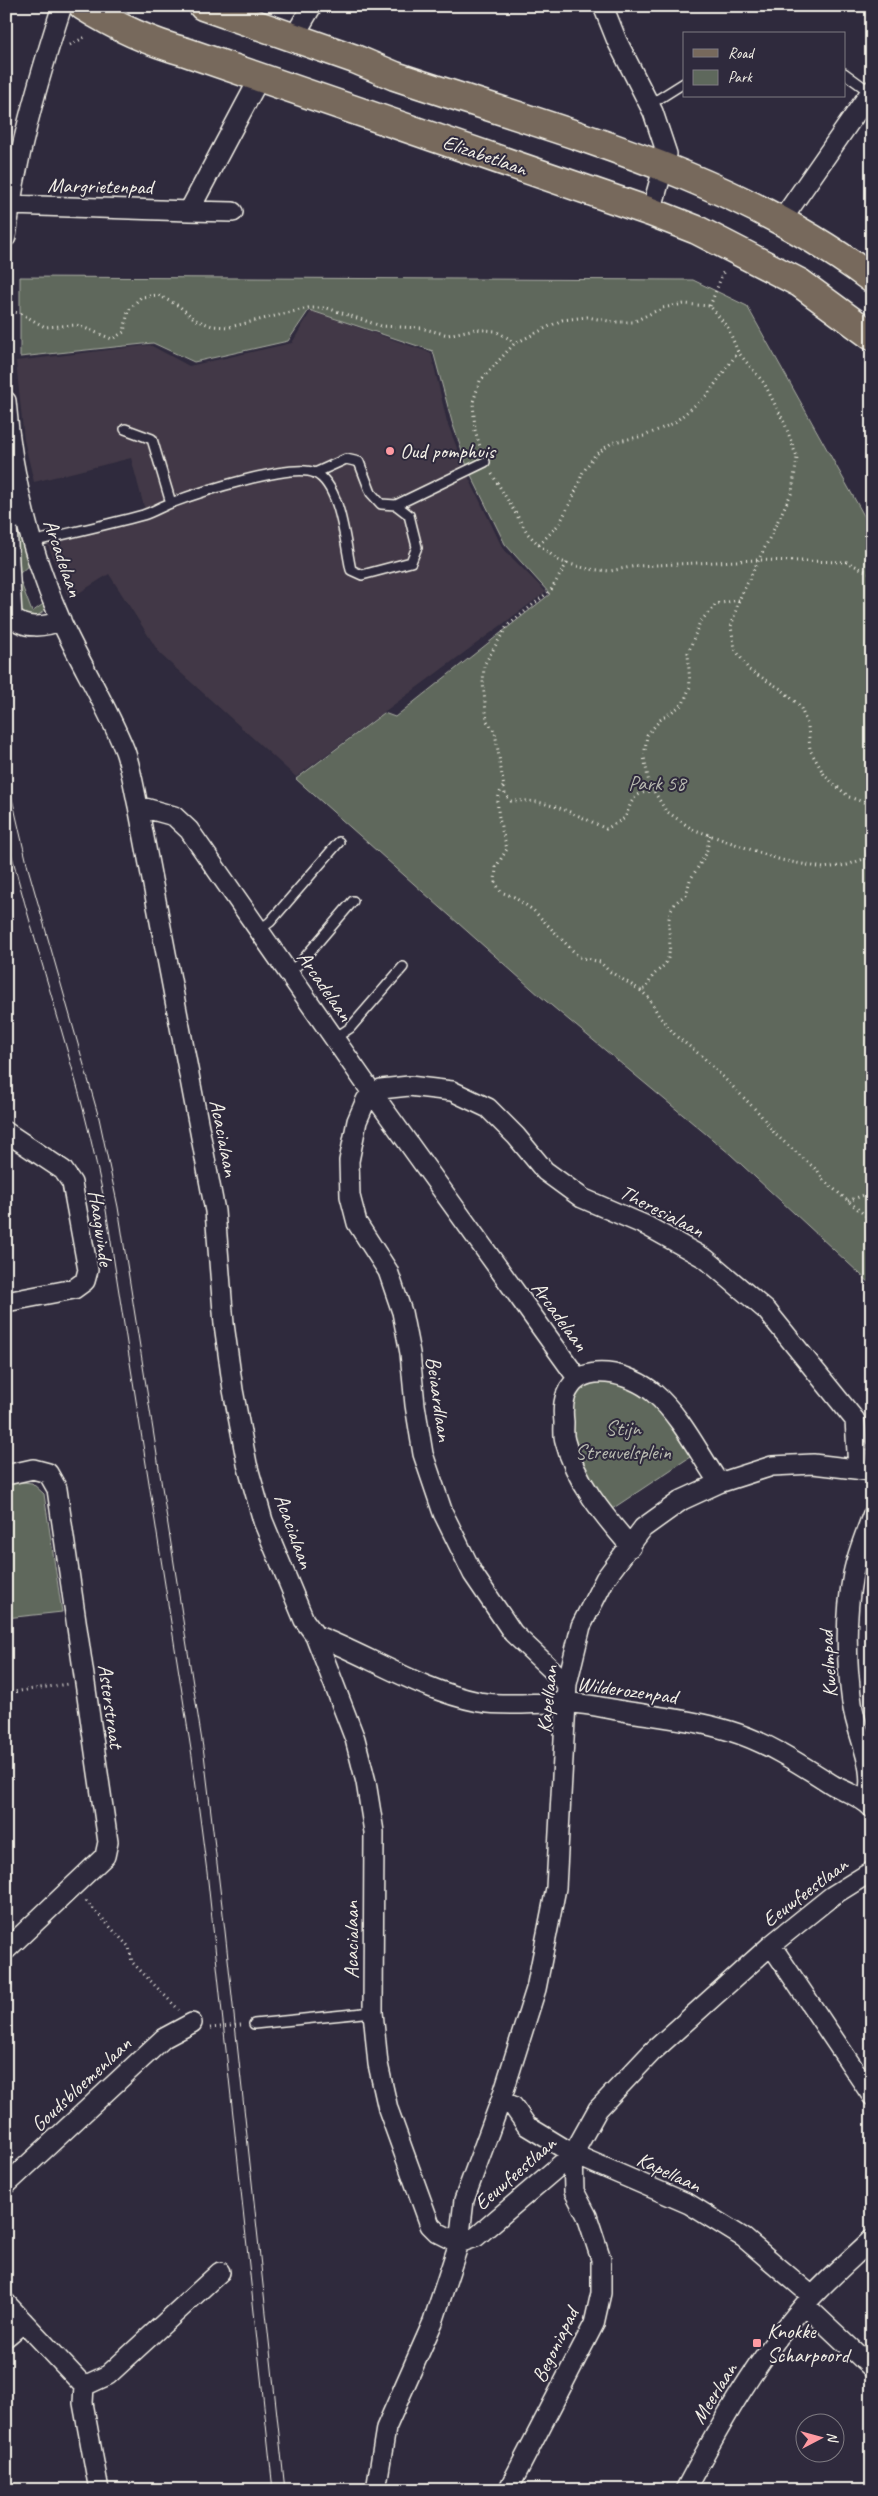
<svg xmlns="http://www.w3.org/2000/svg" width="878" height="2496" font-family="Caveat,sans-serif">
<rect width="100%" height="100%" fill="#2f2a3d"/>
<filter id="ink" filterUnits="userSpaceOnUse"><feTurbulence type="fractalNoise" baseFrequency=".02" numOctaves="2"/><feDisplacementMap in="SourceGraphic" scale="10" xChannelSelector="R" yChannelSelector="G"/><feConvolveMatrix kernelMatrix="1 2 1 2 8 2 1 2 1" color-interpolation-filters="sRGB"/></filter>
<g filter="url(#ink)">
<path fill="#423946" d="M311 311 431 353 447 422 466 472 503 549 546 592 296 777 160 654 109 574 69 599 48 545 146 517V514L131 458 34 482 24 440 16 361 150 345 189 366 292 343Z"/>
<path fill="#5e685c" stroke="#a9aca2" d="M20 277 693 280 747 306 872 530V1285L730 1154 540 996 296 779 384 713 395 717 550 594 505 544 468 469 452 422 433 351 309 310 288 341 194 362 153 343 20 357Z
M14 525H19L31 563 18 575 32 612 46 602 45 610 32 620 17 612Z
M593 1380 630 1386 658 1406 693 1455 612 1509 578 1460 571 1443 572 1399 582 1385Z
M22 1482 32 1483 44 1494 62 1612 6 1618V1485Z"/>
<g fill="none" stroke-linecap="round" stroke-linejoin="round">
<g stroke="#f4f1e8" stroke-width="12">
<path id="service" d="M844 73 870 92
M649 105 684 83
M125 429 152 439 171 503
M396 505 485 462
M32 542C69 533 106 525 143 515 153 512 162 506 171 503 197 493 292 462 315 473 341 485 345 544 351 570L362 575 411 562 417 547 409 515 396 505 381 504 371 493 359 462 346 459 315 473
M259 930 270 922 339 842
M288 973 300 963 353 901
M335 1038 350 1028 403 967
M254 2024 373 2012"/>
</g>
<g stroke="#f4f1e8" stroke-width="22">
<path id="minor" d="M603 6 617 41 653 112 667 154 651 212
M293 38 312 6
M10 205 189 211 259 79
M189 211 233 212
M781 221 872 90
M6 237C15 159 38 81 62 6
M6 401C12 476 30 551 61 621 81 665 107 706 125 751 131 768 134 788 138 806L215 1211 224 1324 233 1390 247 1464 263 1521 304 1620 315 1635 355 1739 366 1782 374 1832 373 2012 378 2064 388 2109 430 2225 437 2232 459 2243
M23 511 16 513 7 526 12 616C22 630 47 627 61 620
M138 806 174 816 189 830 373 1094 578 1379
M6 1132 63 1170 72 1183 88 1270 85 1281 74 1289 6 1302
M6 1475 33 1469 48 1473 57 1489 108 1842 105 1856 6 1950
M631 1547C604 1516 575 1481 565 1441 563 1435 564 1428 564 1422 563 1414 563 1403 566 1395 580 1358 632 1374 654 1393 681 1416 699 1454 719 1483
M315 1635C371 1657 420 1690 479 1702 508 1707 537 1702 566 1703 587 1703 609 1709 629 1712 662 1717 698 1721 730 1731 767 1742 800 1764 833 1785 846 1792 862 1797 872 1808
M567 1684 513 1633 473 1574 443 1513 423 1454 415 1405 410 1353 402 1312 388 1271 357 1223 350 1196 349 1161 357 1121 366 1100 373 1094 381 1089 409 1086 452 1091 488 1108 516 1136 545 1171 582 1198 647 1226 706 1259 767 1311 855 1420 858 1468
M867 1802C877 1766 857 1738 852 1703 846 1660 845 1616 853 1574 857 1554 865 1535 872 1516
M771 1945 872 2096
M501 2100 513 2106 527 2126 573 2154 689 2204 744 2238 812 2296
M6 2185 164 2038 192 2023
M459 2243 476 2237 573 2154 598 2109 652 2052 771 1945 832 1896 872 1871
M6 2303 84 2386 83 2403 99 2490
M805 2305 872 2368
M6 2337 24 2322
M84 2386 108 2375 220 2272
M376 2490 386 2428 433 2322 459 2243 464 2200 501 2100 536 1989 556 1888 567 1684 581 1626 605 1579 643 1528 682 1500 719 1483 772 1466 813 1464 872 1471
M508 2490 594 2324 601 2293V2259L587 2216 574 2191 573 2154
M685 2490C721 2423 756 2360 807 2302 827 2280 850 2260 872 2239"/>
</g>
<g stroke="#f4f1e8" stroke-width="31">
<path id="primary" d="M83 6C116 27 149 42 186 52L651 212 697 230 800 283 872 336
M203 6 355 59 395 76C558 131 733 174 872 279"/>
</g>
<path stroke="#f4f1e8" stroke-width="3" stroke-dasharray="1 4" stroke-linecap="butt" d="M70 45 87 36
M710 306 724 270
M6 311 20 313 45 327 77 325 112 339 124 332 128 311 141 297 158 295 179 306 196 320 212 326 230 327 308 308H327L381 326 421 328 448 335 475 329 495 331 510 339 514 344
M481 450 475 430 473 402 480 381 514 344 562 320 587 317 614 322H633L662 308 684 304 710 306 728 328 738 352 764 383 785 424 797 458 792 492 739 600 731 627 735 649 749 670 781 689 800 706 808 726 810 750 825 776 849 797 872 805
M492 474 528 534 539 545 559 561 588 569 610 571 636 566 758 560 847 562 872 574
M539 545 560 523 574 495 583 472 595 455 613 442 644 436 674 423 708 394 738 352
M567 563 551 590 507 626 484 665 483 683 487 721 495 732 505 794 511 801C545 798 576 814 606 829L625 818C633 798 632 795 653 790
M739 600 716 604 700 622 688 653 690 687 683 704 660 720 647 735 644 757 649 783 666 811 692 829 781 860 823 868 847 865 872 856
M503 787C491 803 503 831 507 849L496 867 495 882 501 892 514 897 533 910 579 957 600 962 609 971 640 990
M710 835 706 854 690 880 686 895C657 912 675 932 668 958 666 967 655 971 651 979 649 982 648 986 645 989L640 990 649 998 659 1016 677 1037 703 1057 759 1113 776 1135 818 1171 822 1179 872 1221
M848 1201 872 1192
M6 1693 68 1684
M86 1901 129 1947 132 1962 179 2010
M210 2028 241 2025"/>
<use href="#service" stroke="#2f2a3d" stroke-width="9"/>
<use href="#minor" stroke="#2f2a3d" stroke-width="19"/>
<use href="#primary" stroke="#77695c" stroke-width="28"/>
<path stroke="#f4f1e8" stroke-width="1" d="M6 772 28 868 99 1118 118 1207 204 1754 225 1931 285 2490
M6 832C37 959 82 1082 106 1210L192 1756 207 1872 273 2490"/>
</g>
</g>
<g fill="#ff9aa2" stroke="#2f2a3d" stroke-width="2">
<circle cx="390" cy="451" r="5"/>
<rect x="752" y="2338" width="10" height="10" rx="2.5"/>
</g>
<g text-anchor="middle" stroke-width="4" stroke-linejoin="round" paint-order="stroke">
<g font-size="21" fill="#f4f1e8" stroke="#2f2a3d">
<text transform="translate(485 155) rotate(19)" y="7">Elizabetlaan</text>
<text transform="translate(100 186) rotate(1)" y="7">Margrietenpad</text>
<text transform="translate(63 558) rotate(71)" y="7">Arcadelaan</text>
<text transform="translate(325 986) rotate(55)" y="7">Arcadelaan</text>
<text transform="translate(224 1138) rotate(79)" y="7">Acacialaan</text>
<text transform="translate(662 1211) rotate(27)" y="7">Theresialaan</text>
<text transform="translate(101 1228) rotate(82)" y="7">Haagwinde</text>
<text transform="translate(560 1316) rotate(54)" y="7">Arcadelaan</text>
<text transform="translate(439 1399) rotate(82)" y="7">Beiaardlaan</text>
<text transform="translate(294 1531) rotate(70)" y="7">Acacialaan</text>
<text transform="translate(828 1664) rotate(-94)" y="7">Kwelmpad</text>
<text transform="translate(627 1690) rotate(8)" y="7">Wilderozenpad</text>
<text transform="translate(547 1699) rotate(-84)" y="7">Kapellaan</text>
<text transform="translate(111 1706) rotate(82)" y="7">Asterstraat</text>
<text transform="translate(805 1892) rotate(-37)" y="7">Eeuwfeestlaan</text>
<text transform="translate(351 1940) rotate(-90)" y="7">Acacialaan</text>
<text transform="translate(81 2084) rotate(-43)" y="7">Goudsbloemenlaan</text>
<text transform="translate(669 2172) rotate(25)" y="7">Kapellaan</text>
<text transform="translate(515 2173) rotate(-41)" y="7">Eeuwfeestlaan</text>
<text transform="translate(555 2345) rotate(-64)" y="7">Begoniapad</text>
<text transform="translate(714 2393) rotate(-58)" y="7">Meerlaan</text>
</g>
<g font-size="21" fill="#f4f1e8" stroke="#2f2a3d" text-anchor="start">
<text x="400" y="458">Oud pomphuis</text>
<text x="767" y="2338">Knokke<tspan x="767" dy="24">Scharpoord</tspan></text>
</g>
<g font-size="21" fill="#b8bab0" stroke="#2f2a3d">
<text x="657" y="790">Park 58</text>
<text x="623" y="1435">Stijn<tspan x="623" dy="24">Streuvelsplein</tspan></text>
</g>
</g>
<rect width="878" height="2496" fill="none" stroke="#2f2a3d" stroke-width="25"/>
<rect x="12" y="12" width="853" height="2471" fill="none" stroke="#f4f1e8" stroke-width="2" filter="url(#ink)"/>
<rect x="683" y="32" width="162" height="65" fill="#2f2a3d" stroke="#7e7a81"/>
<rect x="693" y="49" width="25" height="8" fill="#77695c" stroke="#7e7a81"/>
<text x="728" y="58" font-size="15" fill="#f4f1e8">Road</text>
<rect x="693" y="70" width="25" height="15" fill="#5e685c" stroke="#7e7a81"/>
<text x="728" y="82" font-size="15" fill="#f4f1e8">Park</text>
<g transform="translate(820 2438) rotate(84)"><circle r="24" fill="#2f2a3d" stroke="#7e7a81"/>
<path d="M0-4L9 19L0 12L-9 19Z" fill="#ff9aa2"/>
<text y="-8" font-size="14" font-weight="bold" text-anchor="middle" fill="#f4f1e8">N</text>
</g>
</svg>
